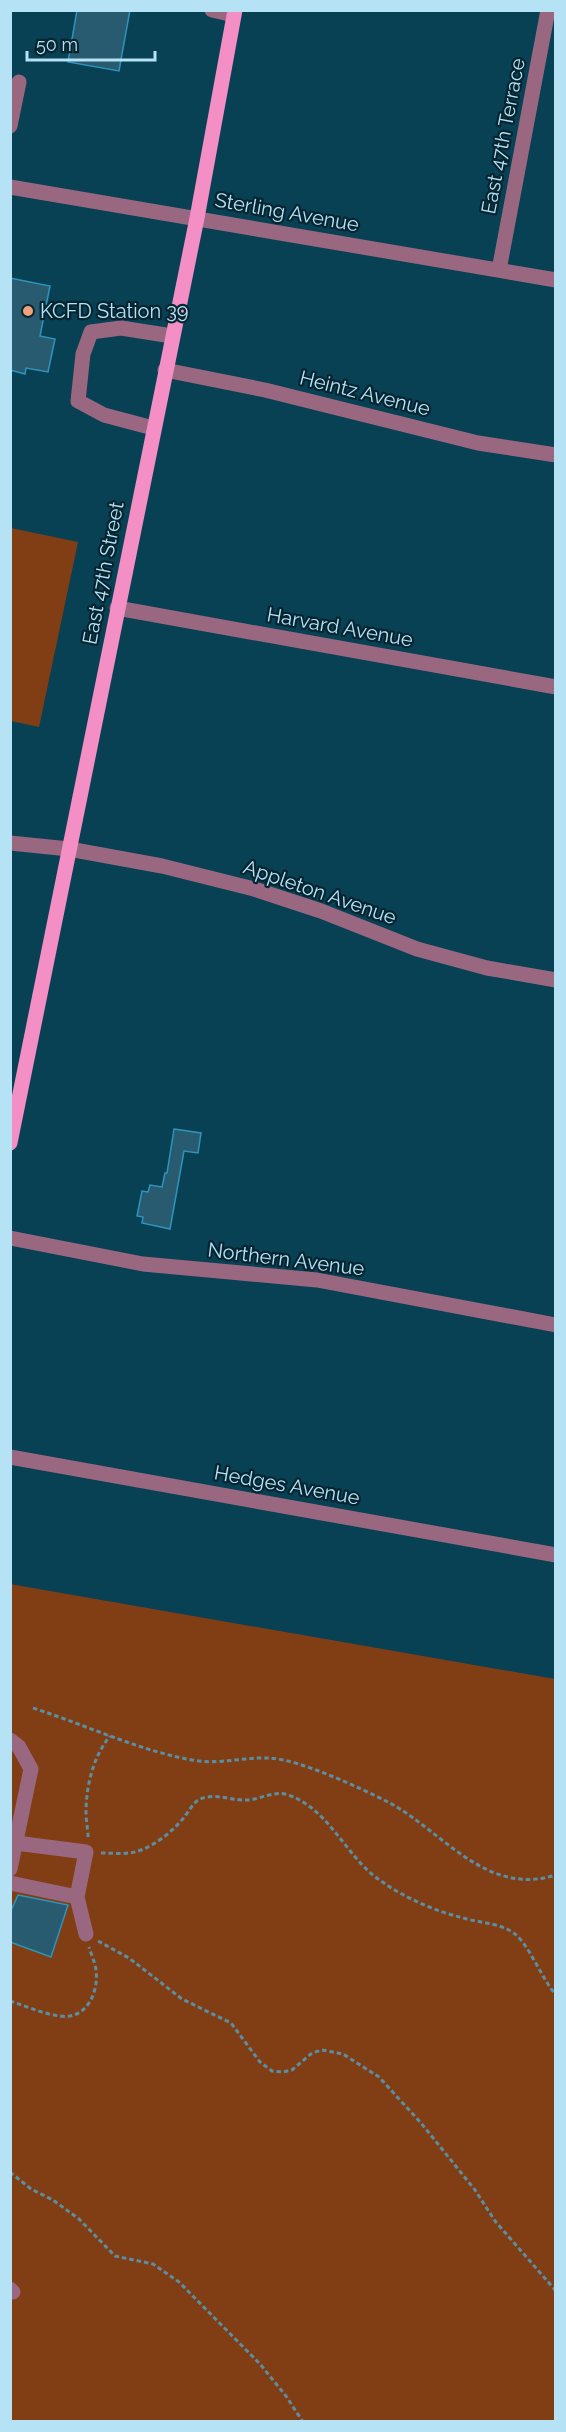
<svg xmlns="http://www.w3.org/2000/svg" width="566" height="2432" font-family="Raleway,sans-serif">
<rect width="100%" height="100%" fill="#084054"/>
<path fill="#813e15" d="M11 528 78 542 39 727 11 721Z
M10 1584 555 1679V2421H11Z"/>
<path fill="#285b70" stroke="#2e94ba" stroke-width="1.5" d="M77 10H130L119 71 68 62Z
M10 278 50 286 40 336 55 339 48 372 26 368 25 374 10 370Z
M174 1129 201 1133 198 1153 184 1151 170 1229 142 1223 143 1217 137 1216 142 1191 148 1192 150 1185 162 1187 165 1173H167Z
M18 1895 68 1905 51 1957 10 1942V1913Z"/>
<g fill="none" stroke-linecap="round" stroke-linejoin="round">
<path stroke="#5c8ea2" stroke-width="3" stroke-dasharray="4.5 3" stroke-linecap="butt" d="M33 1708C86 1725 137 1750 192 1760 218 1765 243 1757 269 1758 299 1759 360 1788 388 1802 443 1831 485 1897 556 1875
M88 1837C88 1829 86 1821 86 1813 86 1786 93 1757 110 1736
M101 1853C110 1853 120 1854 129 1853 149 1851 173 1832 185 1816 192 1807 195 1798 208 1797 222 1795 235 1801 248 1800 261 1799 275 1790 288 1795 330 1809 346 1858 381 1881 405 1898 435 1911 463 1918 480 1923 501 1923 515 1934 529 1945 542 1979 556 1995
M98 1941 129 1958 182 1999 231 2023 260 2062 272 2071 283 2072 292 2070 312 2053 322 2050 343 2054 379 2077 421 2123 475 2190 495 2221 556 2291
M10 2001C26 2006 43 2014 60 2016 86 2020 99 1993 96 1970 95 1962 91 1954 89 1947
M10 2172 31 2189 53 2200 79 2219 115 2256 153 2264 179 2282 260 2364 286 2396 303 2422"/>
<path stroke="#996780" stroke-width="15" d="M212 10 234 15
M10 126 19 82
M10 187 556 280
M499 270 548 10
M165 370 265 390 478 443 556 455
M153 428 104 415 78 401 83 354 91 332 121 328 172 336
M117 608 556 687
M10 843 69 849 162 866 254 889 321 911 417 949 487 968 556 980
M10 1238 143 1264 317 1280 556 1325
M10 1457 556 1555
M10 1740 19 1747 31 1769 10 1869
M10 1883 77 1897 86 1852 16 1843
M77 1897 86 1934
M10 2289 13 2292"/>
<path stroke="#f48fc5" stroke-width="15" d="M10 1143 197 218 235 10"/>
</g>
<circle fill="#f0a27a" stroke="#062531" stroke-width="2" cx="28" cy="311" r="6"/>
<g text-anchor="middle" stroke-width="4.5" stroke-linejoin="round" paint-order="stroke">
<g font-size="20" fill="#b6e2f6" stroke="#062531">
<text transform="translate(503 136) rotate(-79)" y="7">East 47th Terrace</text>
<text transform="translate(287 212) rotate(10)" y="7">Sterling Avenue</text>
<text transform="translate(365 393) rotate(14)" y="7">Heintz Avenue</text>
<text transform="translate(103 573) rotate(-79)" y="7">East 47th Street</text>
<text transform="translate(340 627) rotate(10)" y="7">Harvard Avenue</text>
<text transform="translate(320 892) rotate(19)" y="7">Appleton Avenue</text>
<text transform="translate(286 1259) rotate(7)" y="7">Northern Avenue</text>
<text transform="translate(287 1485) rotate(10)" y="7">Hedges Avenue</text>
</g>
<g font-size="20" fill="#b6e2f6" stroke="#062531" text-anchor="start">
<text x="40" y="318">KCFD Station 39</text>
</g>
</g>
<rect width="566" height="2432" fill="none" stroke="#b6e2f6" stroke-width="24"/>
<path d="M27 51v9h128v-9" fill="none" stroke="#b6e2f6" stroke-width="3"/>
<text x="36" y="51" font-size="18" fill="#b6e2f6" stroke="#062531" stroke-width="4.5" paint-order="stroke">50 m</text>
</svg>
